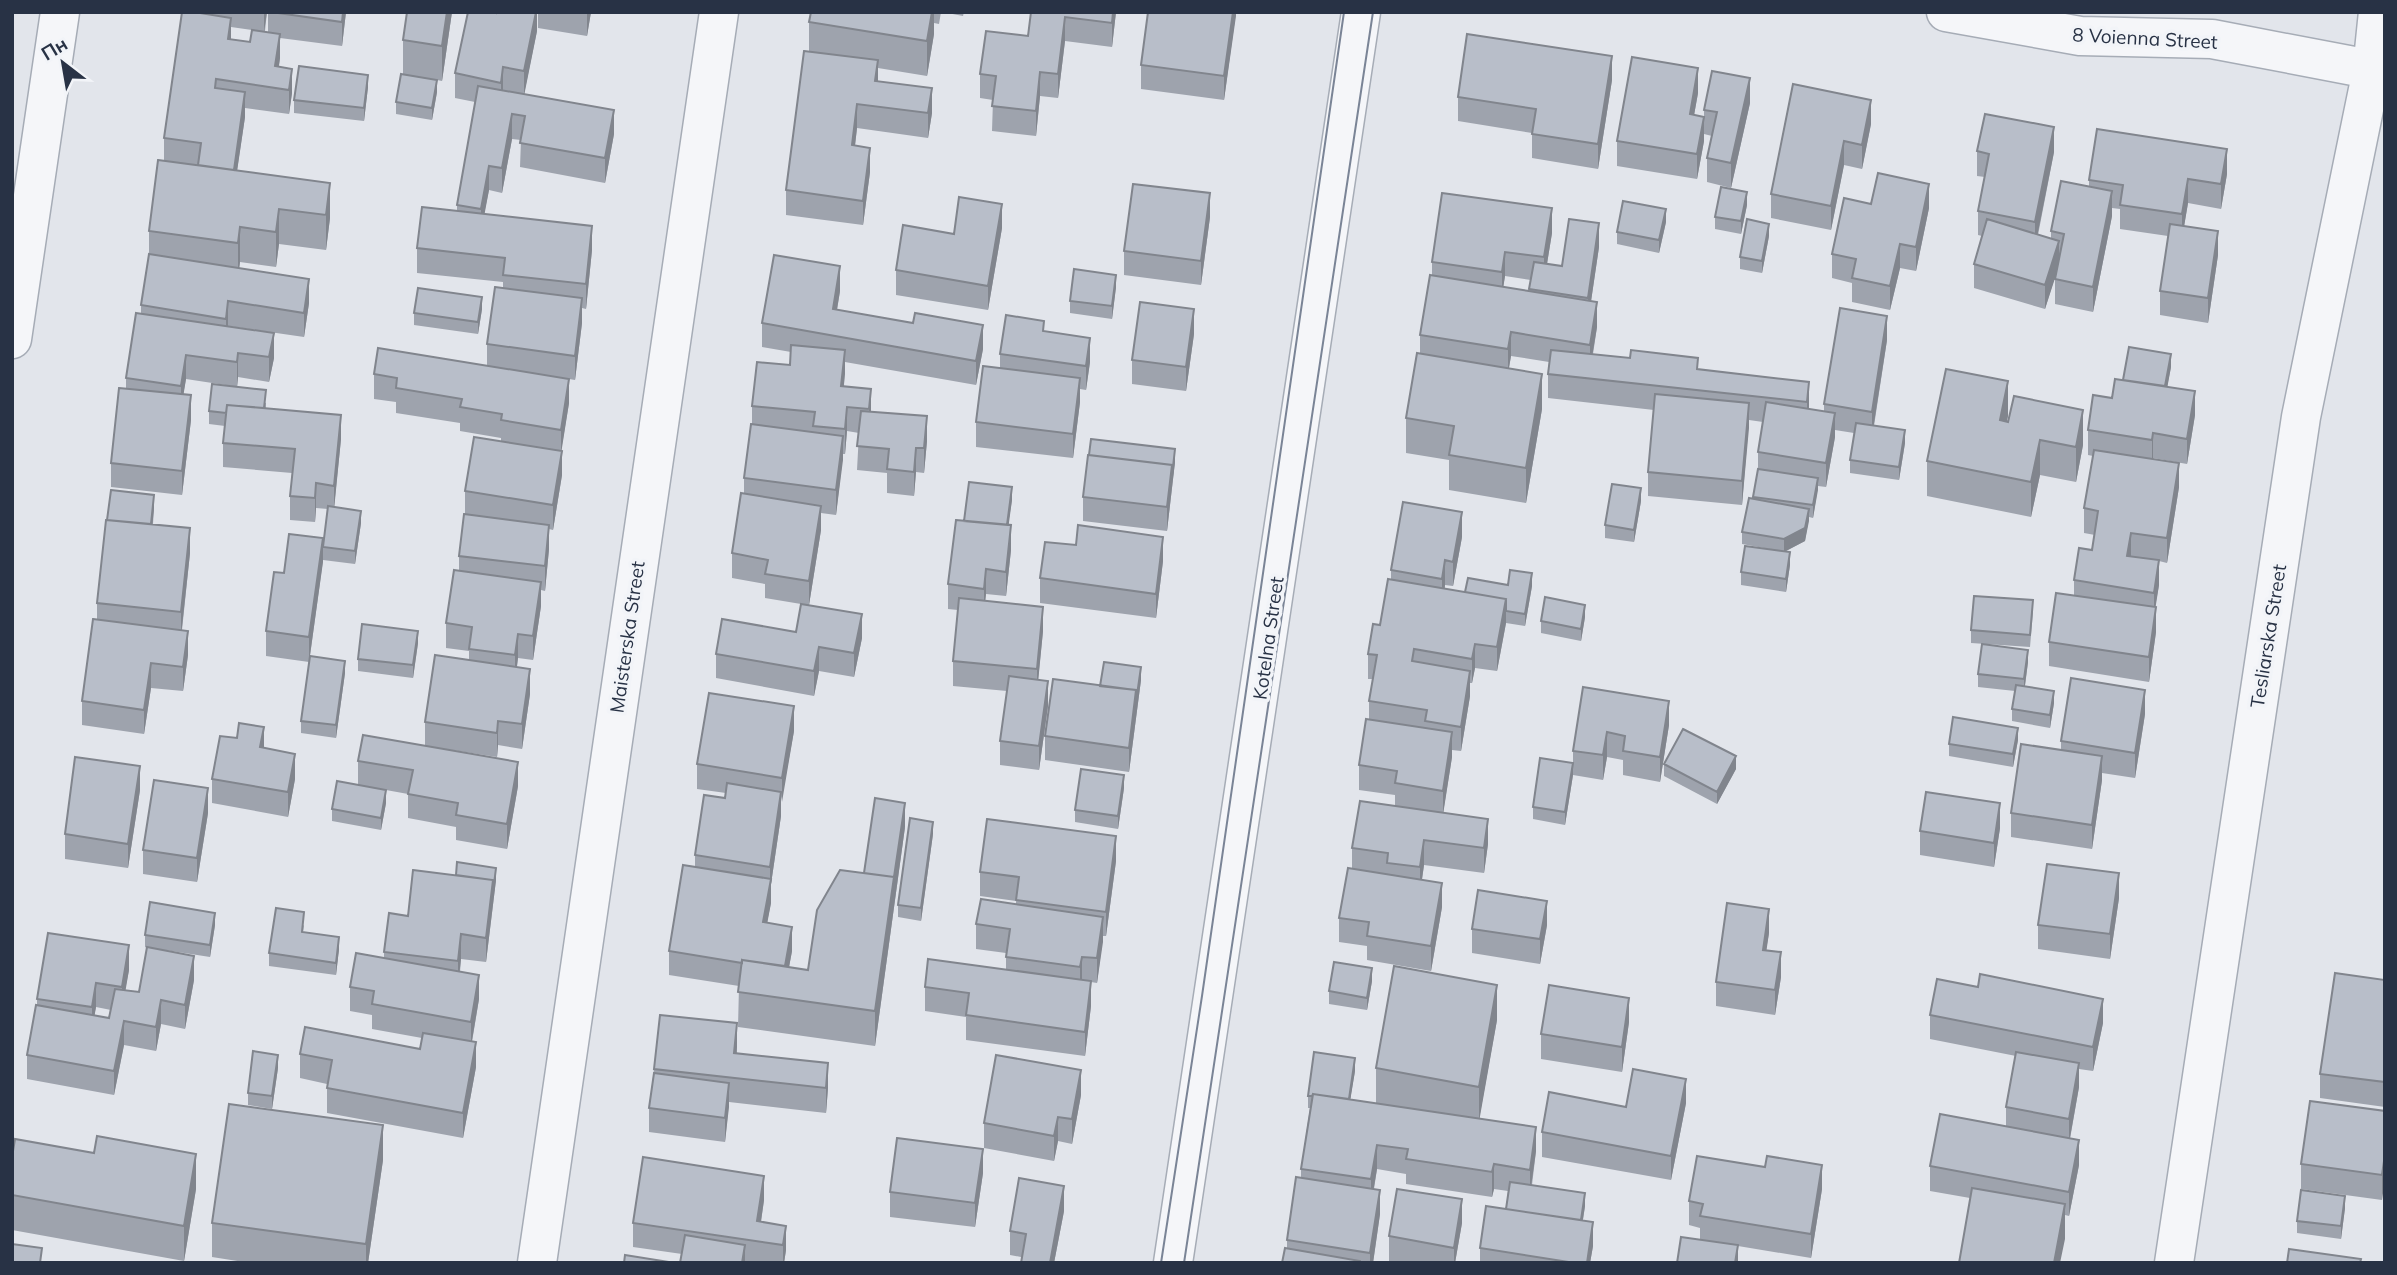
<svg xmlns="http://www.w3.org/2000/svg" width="2397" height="1275" font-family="Mulish,sans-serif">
<rect width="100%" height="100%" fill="#e2e5eb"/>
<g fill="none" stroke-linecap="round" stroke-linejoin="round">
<g stroke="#a6acb6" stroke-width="41">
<path id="minor" d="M1946 12 2080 36 2212 39 2385 72
M537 1263 719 12
M1173 1263 1361 12
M2174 1263 2301 417 2372 70 2378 12"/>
</g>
<g stroke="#a6acb6" stroke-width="41">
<path id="tertiary" d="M12 339 60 12"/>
</g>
<use href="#minor" stroke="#f5f6f9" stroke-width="38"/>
<use href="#tertiary" stroke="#f5f6f9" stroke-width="38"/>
<path stroke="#7a8496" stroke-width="2" d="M1161 1263 1202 996 1344 12
M1184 1263 1373 12"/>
</g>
<path fill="#9ea3ad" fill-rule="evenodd" d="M182 12H267L265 31 268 32V12H346L342 46 280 38V58L279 66 292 93 289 114 245 108V117L237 170 330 218 326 250 279 244 276 267 240 262 239 268 309 303 304 337 228 326V327L274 358 269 382 238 377 237 387 266 403V408L341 439 334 507 361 523 355 564 323 560 310 656 345 673 336 738 301 733V721L309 662 266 656V631L284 573 323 545 328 509 316 508 315 522 290 520V496L292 473 223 467V443L225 426 209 424V411L232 386 186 379 183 395 191 420 182 495 111 487V463L126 388V378L141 314V305L149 254V231L164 161V138ZM231 27 252 30 250 42 231 39Z
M452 12 442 81 437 80V92L432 120 396 114V102L403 75V40Z
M537 12V31L524 94 614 134 605 183 520 167 521 140 512 139 502 193 489 190 484 214 592 250 586 309 582 308V323L575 380 569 379V403L561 451 562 475 553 530 549 529V549L545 591 541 590V606L533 660 518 658 517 667 530 694 522 749 498 745 497 757 452 750 518 786 507 849 456 840V827L408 818V794L386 790V803L381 830 332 821V809L358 785V761L425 746V722L469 660V651L446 648V623L459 570V556L465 515V491L501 441V438L460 431V423L396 413V402L374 399V374L487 366V344L503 288V282L417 273V248L457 211V205L475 102 455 98V73L496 13Z
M538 12H591L587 36 538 28Z
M811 12H941L939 24 934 23V34L927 76 878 68V81L932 113 928 138 857 128 855 146 870 172 863 225 786 215V190L809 51V22Z
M942 12H964L963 16Z
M1031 12H1116L1112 47 1065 41 1058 98 1040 96 1036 136 992 131 993 100 980 98V74L1028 36Z
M1236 12 1224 100 1141 89V65Z
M1612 80 1598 169 1532 158V133L1458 121V97Z
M1793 84 1871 124 1862 169 1844 165 1831 230 1771 218V194Z
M368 87 364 121 294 113V100Z
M1698 93 1694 115 1704 117V110L1750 103 1731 188 1707 182V158L1712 136 1704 134V141L1697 179 1617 166V141Z
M1977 151 2054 152 2038 235 2051 239V231L2089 187V180L2227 174 2221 209 2188 203 2184 226 2218 255 2208 323 2160 315V291L2168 236 2120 229V209L2112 208V216L2093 312 2055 304V279L2057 270 2045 309 1974 288V264L1982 236 1978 235V211L1985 177 1977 176Z
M1871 204 1929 208 1916 271 1900 268 1890 310 1852 302V283L1832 278V254Z
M1747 205 1741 234 1715 229V217Z
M1210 217 1201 285 1124 275V251Z
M1666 222 1659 253 1617 244V232Z
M1002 228 988 310 896 295V270L954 234Z
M1552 233 1547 264 1562 266 1599 247 1591 301 1597 327 1593 354 1698 369 1809 382V409L1824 411V404L1887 340 1874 426 1905 443 1899 480 1850 473V460L1854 433 1835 430V437L1826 487 1818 486 1813 518 1809 517 1805 541 1784 552 1790 565 1786 592 1741 585V572L1780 551 1742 544V532L1753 498 1758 470V452L1763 422 1749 420 1742 505 1648 496V472L1654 410 1548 398V374L1549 362 1511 356 1509 368 1542 409 1526 503 1449 490V460L1406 453V418L1420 353V335L1432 275V262ZM1505 276 1531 280 1529 291 1503 287Z
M1769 236 1762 273 1740 269V257Z
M1116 287 1112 319 1070 313V301Z
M840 291 837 310 983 349 976 385 845 362 844 386 871 412 927 441 924 473 916 472 914 496 887 493V473L857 470 859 433 847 431 845 454H843L836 515 821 513V530L809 605 862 638 854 677 819 671 814 696 716 678V654L796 632 801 604 765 598V584L732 578V553L744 493V478L752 424V406L790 365 791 352 762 347V323Z
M482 309 478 334 414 325V313Z
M1044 332 1090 362 1086 390 1080 389V402L1073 458 976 447V422L1000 368V354Z
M1194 334 1186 391 1132 384V360Z
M2171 367 2167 387 2195 415 2187 464 2153 458 2179 487 2167 563 2159 561V585L2155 607 2156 632 2149 682 2049 666V642L2074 595V580L2092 550 2095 535 2084 533V508L2093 456 2088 455V430L2123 380Z
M2008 416 2006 422 2083 445 2076 482 2040 475 2031 517 1927 496V461Z
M1175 462 1167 531 1083 521V497Z
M1012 500 1008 525 1011 550 1006 596 986 594 985 601 1043 631 1038 680 1048 706 1039 770 1000 765V741L1007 691 953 686V661L958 610 948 609V584L964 521Z
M1641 501 1634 542 1605 538V525Z
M154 508 153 524 190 553 182 630 188 655 183 691 151 688 144 734 82 725V701L97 619V603Z
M1462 537 1453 586 1445 585V589L1465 592 1508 585 1532 586 1525 626 1506 623 1497 671 1475 668 1472 683H1470V696L1461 751 1452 750V757L1443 813 1488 844 1484 873 1424 865 1422 880 1442 907 1431 971 1367 960V946L1339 942V918L1352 869V848L1395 806V795L1359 790V765L1369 720V701L1373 679H1368V654L1380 625 1391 580V570Z
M1163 561 1156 618 1040 603V578Z
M2033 612 2030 647 1971 643V630Z
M1585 617 1581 641 1541 633V621Z
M418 643 413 678 358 671V659Z
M2028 662 2025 686 2054 703 2050 728 2012 721V709L2015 691 1978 687V674Z
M1141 680 1129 772 1045 760V736L1100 686Z
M1583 687 1669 725 1660 782 1623 775V760L1607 757 1603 780 1573 775V751Z
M2145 714 2135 778 2102 773V780L2092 849 2011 837V813L2061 750V741Z
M794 731 781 802V816L771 884V903L767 922 792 951 789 967 808 970 864 873 905 827 875 1046 738 1027 739 986 669 975V951L695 867V855L725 798 726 793 697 789V764Z
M2018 740 2013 767 1949 756V744Z
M264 748 295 779 288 817 212 803V779Z
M1664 764 1736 769 1717 804 1664 776Z
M1573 775 1565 825 1533 819V807Z
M1124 788 1118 829 1075 822V810Z
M140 790 128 868 65 859V834Z
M208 813 197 882 143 874V850Z
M2000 828 1994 867 1920 855V831Z
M933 834 921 921 898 917V905Z
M1116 861 1106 936H1103L1097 983 1091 982V1006L1085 1056 966 1040V1017L925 1011V987L1006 970V953L976 949V924L1016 904V901L980 896V872Z
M496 880 486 962 461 959 460 972 479 999 472 1042 476 1067 463 1138 327 1113V1084L300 1078V1054L420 1049 422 1038 372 1029V1015L350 1011V987L384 958V952L408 916Z
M2119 898 2110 959 2038 949V925Z
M215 925 210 957 165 950 194 980 185 1029 161 1024 156 1051 124 1045 114 1095 27 1079V1055L37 1005V999L129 970 125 990 139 992 147 948 145 947V935ZM96 1007 111 1010 109 1018 94 1016Z
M304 925 303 932 339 949 336 975 269 966V953Z
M1547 925 1540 964 1472 953V929Z
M1769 933 1766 950 1781 977 1775 1015 1716 1006V982Z
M2385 980V1107L2320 1098V1074Z
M1372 981 1367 1010 1329 1004V991Z
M1930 1015 2103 1023 2093 1071 2079 1069V1087L2070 1139 2079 1165 2069 1216 2065 1215V1239L1970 1198 1930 1191V1166L2006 1127V1107L2016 1056 1930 1039Z
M1497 1020 1479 1119 1536 1151 1532 1185 1585 1206 1583 1220 1593 1246 1590 1263H1480V1248L1506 1209 1508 1191 1494 1189 1492 1197 1406 1184V1174L1377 1169 1374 1189 1380 1214 1373 1263H1282L1287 1248V1240L1301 1178V1169L1310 1108H1308V1096L1355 1071 1350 1100 1391 1106 1376 1103V1068Z
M1629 1022 1622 1072 1541 1059V1034Z
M737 1047V1053L828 1088 826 1113 729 1102 725 1142 649 1132V1108L654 1069Z
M278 1068 272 1109 248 1105V1093Z
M1081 1095 1072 1144 1058 1141 1054 1161 984 1148V1123Z
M1686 1103 1671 1180 1542 1157V1132L1626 1107Z
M2385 1111 2382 1200 2301 1189V1164Z
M94 1153 196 1189 184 1261 12 1230V1157Z
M383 1160 368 1263H250L212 1257V1223Z
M983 1173 975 1227 890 1217V1192Z
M1822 1189 1811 1258 1738 1246V1263L1700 1240V1228L1689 1225V1201Z
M764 1200 761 1222 786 1226V1250L784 1263H680L682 1254 633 1247V1223Z
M2345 1208 2341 1239 2297 1233V1221Z
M1064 1211 1054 1263H1021V1257L1010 1255V1231Z
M1462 1223 1455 1263H1400L1389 1261V1236Z"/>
<path fill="#81858d" d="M264 12H267L264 32Z
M343 12H346L342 46V22Z
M447 12H452L442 81V46Z
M536 12H537V31L524 96V71Z
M587 12H591L587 36Z
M932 12H934V34L927 76V41Z
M1113 12H1116L1112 47V23Z
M1233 12H1236V16L1224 100V76Z
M1065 17V41L1058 98V74Z
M231 18V42L228 39Z
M280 34V58L275 90V66Z
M1612 56V80L1598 169V144Z
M878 60V85L875 81Z
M503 67V92L501 107V83Z
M1698 68V93L1690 138V114Z
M292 69V93L289 114V90Z
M1040 72V96L1036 136V111Z
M368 75V87L364 121V108Z
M1750 78V103L1731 188V163Z
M437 80V92L432 120V108Z
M932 88V113L928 138V113Z
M245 92V117L233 199V175Z
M1871 100V124L1862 169V145Z
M857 104V128L852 170V145Z
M614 110V134L605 183V158Z
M512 114V139L502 193V168Z
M1704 117V141L1697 179V154Z
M2054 127V152L2035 247V222Z
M1844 141V165L1831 230V206Z
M870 148V172L863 225V201Z
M2227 149V174L2221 209V184Z
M489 166V190L481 233V209Z
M2188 179V203L2182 239V214Z
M330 183V218L326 250V215Z
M1929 184V208L1916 271V247Z
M2112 191V216L2093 312V287Z
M1747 192V205L1741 234V221Z
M1210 193V217L1201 285V261Z
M1002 204V228L988 310V286Z
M1552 208V233L1544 282V257Z
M279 209V244L276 267V232Z
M1666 209V222L1659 253V240Z
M1599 223V247L1588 322V298Z
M1769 224V236L1762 273V261Z
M592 226V250L586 309V284Z
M240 227V262L238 278V243Z
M2218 231V255L2208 323V298Z
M2059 241V266L2045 309V285Z
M1900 244V268L1890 310V286Z
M1505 252V276L1502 296V272Z
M840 266V291L833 333V309Z
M1116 275V287L1112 319V306Z
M309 279V303L304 337V313Z
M482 297V309L478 334V322Z
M582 298V323L575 380V356Z
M228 301V326L226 343V319Z
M1597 302V327L1590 369V345Z
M1194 309V334L1186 391V367Z
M1887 316V340L1872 436V412Z
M983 325V349L976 385V361Z
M1511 332V356L1508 373V349Z
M274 333V358L269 382V357Z
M1090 338V362L1086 390V366Z
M845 350V374L841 411V386Z
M238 353V377L237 387V362Z
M2171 354V367L2165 400V387Z
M186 355V379L181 410V386Z
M1542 374V409L1526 503V468Z
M1080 378V402L1073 458V434Z
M569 379V403L561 454V430Z
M2008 381V416L2000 455V420Z
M1809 382V406L1807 427V402Z
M871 389V413L869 434V409Z
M2195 391V415L2187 464V439Z
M191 395V420L182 495V471Z
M1749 403V428L1742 505V481Z
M847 407V431L845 454V429Z
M2083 410V445L2076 482V447Z
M1835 413V437L1826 487V463Z
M341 415V439L334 510V486Z
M927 416V441L924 473V448Z
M1905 430V443L1899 480V467Z
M2153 433V458L2152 465V440Z
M843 436V460L836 515V490Z
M2040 440V475L2031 517V482Z
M916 448V472L914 496V472Z
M1175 449V462L1167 531V507Z
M562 451V475L553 530V505Z
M2179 463V487L2167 563V538Z
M1818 478V490L1813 518V505Z
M316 483V508L315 522V498Z
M1012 487V500L1006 545V533Z
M1641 488V501L1634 542V530Z
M154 495V508L150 549V536Z
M821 506V530L809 605V581Z
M1809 509V521L1805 541 1784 552V539Z
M361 511V523L355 564V551Z
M1462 512V537L1453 586V562Z
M549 525V549L545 591V566Z
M1011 525V550L1006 596V572Z
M190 528V553L181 636V612Z
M2131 533V557L2127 556Z
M1163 537V561L1156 618V594Z
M323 538V562L309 662V637Z
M1790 552V565L1786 592V579Z
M1445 560V585L1442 603V579Z
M2159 560V585L2154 617V593Z
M986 569V594L984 613V589Z
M1532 573V586L1525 626V614Z
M541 582V606L533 660V636Z
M1506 599V623L1497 671V647Z
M1585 605V617L1581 641V629Z
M1043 607V631L1037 693V669Z
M2156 607V632L2149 682V657Z
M862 614V638L854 677V653Z
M188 631V655L183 691V667Z
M418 631V643L413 678V665Z
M518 634V658L515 679V655Z
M1475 644V668L1472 683V659Z
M819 647V671L814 696V671Z
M2028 650V662L2024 692V679Z
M345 661V673L336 738V725Z
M151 663V688L144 734V710Z
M1141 667V680L1129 772V748L1136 690Z
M530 669V694L522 749V724Z
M1470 671V696L1461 751V727Z
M1048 681V706L1039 770V746Z
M2145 690V714L2135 778V753Z
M2054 691V703L2050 728V715Z
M1669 701V725L1660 782V757Z
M794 706V731L782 802V778Z
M498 721V745L497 757V733Z
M264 727V752L260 747Z
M2018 728V740L2013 767V754Z
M1452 732V757L1443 815V791Z
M1607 732V757L1603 780V755Z
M295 754V779L288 817V792Z
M1736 756V769L1717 804V792Z
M2102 756V780L2092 849V825Z
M518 762V786L507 849V824Z
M1573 763V775L1565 825V812Z
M140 766V790L128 868V844Z
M1124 775V788L1118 829V816Z
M208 788V813L197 882V858Z
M386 790V803L381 830V818Z
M781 792V816L771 884V903L763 946V922L770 885V867Z
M905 803V827L875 1046V1011Z
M2000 803V828L1994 867V843Z
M1488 819V844L1484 873V848Z
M933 822V834L921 921V908Z
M1116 836V861L1106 936V912Z
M1424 840V865L1420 892V867Z
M496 868V880L486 962V938L493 880Z
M2119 873V898L2110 959V934Z
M1442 883V907L1431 971V946Z
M1547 901V925L1540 964V939Z
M1769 909V933L1763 974V950Z
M215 913V925L210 957V945Z
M1103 917V942L1097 983V958Z
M792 927V951L784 994V969Z
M461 934V959L458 985V961Z
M339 937V949L336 975V963Z
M129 945V970L122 1011V987Z
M1781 952V977L1775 1015V990Z
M194 956V980L185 1029V1005Z
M1082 957V981L1080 992V967Z
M1372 968V981L1367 1010V998Z
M479 975V999L471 1046V1022Z
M1091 981V1006L1085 1056V1032Z
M96 983V1007L92 1031V1007Z
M1497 985V1020L1479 1122V1087Z
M1629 998V1022L1622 1072V1047Z
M2103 999V1023L2093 1071V1047Z
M161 1000V1024L156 1051V1027Z
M124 1021V1045L114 1095V1071Z
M737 1023V1047L734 1077V1053Z
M476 1042V1067L463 1138V1113Z
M278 1055V1068L272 1109V1096Z
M1355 1058V1071L1348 1114V1101Z
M828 1063V1088L826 1113V1088Z
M2079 1063V1087L2069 1143V1119Z
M1081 1070V1095L1072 1144V1119Z
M1686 1079V1103L1671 1180V1156Z
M729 1083V1107L725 1142V1118Z
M1058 1117V1141L1054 1161V1136Z
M383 1125V1160L368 1263H366V1244Z
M1536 1127V1151L1530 1194V1170Z
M2079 1140V1165L2069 1216V1192Z
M1377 1145V1169L1371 1204V1179Z
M983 1149V1173L975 1227V1203Z
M196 1154V1189L184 1261V1226Z
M2385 1154V1179L2382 1200V1175Z
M1494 1164V1189L1492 1197V1172Z
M1822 1165V1189L1811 1258V1234Z
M764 1176V1200L758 1241 757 1221Z
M1064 1186V1211L1054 1263H1050Z
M1380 1190V1214L1373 1263H1370V1253Z
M1585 1193V1206L1580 1237V1225Z
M2345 1196V1208L2341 1239V1226Z
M1462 1199V1223L1455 1263H1454V1248Z
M2065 1204V1239L2060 1263H2054Z
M1593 1222V1246L1590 1263H1587Z
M786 1226V1250L784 1263H783V1245Z
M745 1245V1263H742Z
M1738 1245V1263H1735Z"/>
<path fill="#b8bec9" stroke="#81858d" stroke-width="2" d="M182 12H194L231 18 228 39 250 42 252 30 280 34 275 66 292 69 289 90 216 79 215 88 245 92 234 170 198 165 201 143 164 138Z
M271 12H343L342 22Z
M407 12H447L442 46 403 40Z
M468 12H490L496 13V12H536L524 71 503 67 501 83 455 73Z
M811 12H932L927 41 809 22Z
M1031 12H1113L1112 23 1065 17 1058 74 1040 72 1036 111 992 106 996 76 980 74 986 31 1028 36Z
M1148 12H1233L1224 76 1141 65Z
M1467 34 1612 56 1598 144 1532 134 1536 109 1458 97Z
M804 51 878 60 875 81 932 88 928 113 857 104 852 145 870 148 863 201 786 190Z
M1632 57 1698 68 1690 114 1704 117 1697 154 1617 141Z
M299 66 368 75 364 108 294 100Z
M1712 71 1750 78 1731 163 1707 158 1717 112 1704 110Z
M401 74 437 80 432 108 396 102Z
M1793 84 1871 100 1862 145 1844 141 1831 206 1771 194Z
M478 86 614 110 605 158 520 143 525 116 512 114 502 168 489 166 481 209 457 205Z
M1985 114 2054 127 2035 222 1978 211 1989 154 1977 151Z
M2097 129 2227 149 2221 184 2188 179 2182 214 2120 205 2123 185 2089 180Z
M158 160 330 183 326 215 279 209 276 232 240 227 238 243 149 231Z
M1878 173 1929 184 1916 247 1900 244 1890 286 1852 278 1856 259 1832 254 1844 198 1871 204Z
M2061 181 2112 191 2093 287 2055 279 2064 234 2051 231Z
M1133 184 1210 193 1201 261 1124 251Z
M1721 187 1747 192 1741 221 1715 217Z
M1442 193 1552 208 1544 257 1505 252 1502 272 1432 262Z
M959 197 1002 204 988 286 896 270 903 225 954 234Z
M1623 201 1666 209 1659 240 1617 232Z
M422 207 592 226 586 284 503 275 505 258 417 248Z
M1569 219 1599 223 1588 298 1529 289 1534 262 1562 266Z
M1747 219 1769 224 1762 261 1740 257Z
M1987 219 2059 241 2045 285 1974 264Z
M2170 224 2218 231 2208 298 2160 291Z
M149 254 309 279 304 313 228 301 226 319 141 305Z
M774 255 840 266 833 309 913 323 915 313 983 325 976 361 762 323Z
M1074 269 1116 275 1112 306 1070 301Z
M1430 275 1597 302 1590 345 1511 332 1508 349 1420 335Z
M495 287 582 298 575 356 487 344Z
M418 288 482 297 478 322 414 313Z
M1140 302 1194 309 1186 367 1132 360Z
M1840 308 1887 316 1872 412 1824 404Z
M136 313 274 333 269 357 238 353 237 362 186 355 181 386 126 378Z
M1006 315 1044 321 1043 331 1090 338 1086 366 1000 354Z
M791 345 845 350 841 386 871 389 869 409 847 407 845 429 813 426 815 412 752 406 757 362 790 365Z
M2129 347 2171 354 2165 386 2123 380Z
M378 348 569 379 561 430 501 420 502 414 460 407 462 399 396 388 397 378 374 374Z
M1551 350 1630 358 1631 350 1698 358 1697 369 1809 382 1807 402 1548 374Z
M1417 353 1542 374 1526 468 1449 455 1454 426 1406 418Z
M983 366 1080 378 1073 434 976 422Z
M1946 369 2008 381 2000 420 2008 422 2014 396 2083 410 2076 447 2040 440 2031 482 1927 461Z
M2115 379 2195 391 2187 439 2153 433 2152 440 2088 430 2093 395 2112 398Z
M212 384 266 390 264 408 227 405 226 413 209 411Z
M119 388 191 395 182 471 111 463Z
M1655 394 1749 403 1742 481 1648 472Z
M1766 402 1835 413 1826 463 1758 452Z
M227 405 341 415 334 486 316 483 315 498 290 496 295 449 223 443Z
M861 411 927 416 924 448H916L914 472 887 469 889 449 857 446Z
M1856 423 1905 430 1899 467 1850 460Z
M751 424 843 436 836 490 744 478Z
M474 437 562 451 553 505 465 491Z
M1091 439 1175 449 1172 476V465L1089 455Z
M2094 450 2179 463 2167 538 2131 533 2127 556 2159 560 2154 593 2074 580 2079 548 2092 550 2098 511 2084 508Z
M1088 455 1172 465 1167 507 1083 497Z
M1758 469 1818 478 1813 505 1753 497Z
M969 482 1012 487 1007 525 964 521Z
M1612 484 1641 488 1634 530 1605 525Z
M111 490 154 495 151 524 107 520Z
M741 493 821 506 809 581 765 574 768 560 732 553Z
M1749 498 1809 509 1805 528 1784 539 1742 532Z
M1403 502 1462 512 1453 562 1445 560 1442 579 1391 570Z
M328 506 361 511 355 551 323 547Z
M464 514 549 525 545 566 459 556Z
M106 520 190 528 181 612 97 603Z
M956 520 1011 525 1006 572 986 569 984 589 948 584Z
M1078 525 1163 537 1156 594 1040 578 1045 542 1076 545Z
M289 534 323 538 309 637 266 631 274 572 284 573Z
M1745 546 1790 552 1786 579 1741 572Z
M454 570 541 582 533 636 518 634 515 655 469 649 472 627 446 623Z
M1510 570 1532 573 1525 614 1506 611V599L1465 592 1468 578 1508 585Z
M1388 579 1506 599 1497 647 1475 644 1472 659 1414 649 1412 661 1470 671 1461 727 1425 721 1427 710 1369 701 1377 655 1368 654 1373 624 1380 625Z
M2056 593 2156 607 2149 657 2049 642Z
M1974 596 2033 600 2030 635 1971 630Z
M1545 597 1585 605 1581 629 1541 621Z
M959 598 1043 607 1037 669 953 661Z
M801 604 862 614 854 653 819 647 814 671 716 654 722 619 796 632Z
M93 619 188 631 183 667 151 663 144 710 82 701Z
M362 624 418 631 413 665 358 659Z
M1982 644 2028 650 2024 679 1978 674Z
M435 655 530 669 522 724 498 721 497 733 425 722Z
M310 656 345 661 336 725 301 721Z
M1104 662 1141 667 1136 702V690L1100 686Z
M1009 676 1048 681 1039 746 1000 741Z
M2071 678 2145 690 2135 753 2061 741Z
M1053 679 1136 690 1129 748 1045 736Z
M2016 685 2054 691 2050 715 2012 709Z
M1583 687 1669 701 1660 757 1623 751 1625 736 1607 732 1603 755 1573 751Z
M709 693 794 706 782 778 697 764Z
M1953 717 2018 728 2013 754 1949 744Z
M1366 719 1452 732 1443 791 1395 783 1397 771 1359 765Z
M239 723 264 727 260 747 295 754 288 792 212 779 220 736 237 738Z
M1683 729 1736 756 1717 792 1664 764Z
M363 735 518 762 507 824 456 815 458 803 408 794 413 770 358 761Z
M2021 744 2102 756 2092 825 2011 813Z
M75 757 140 766 128 844 65 834Z
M1540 758 1573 763 1565 812 1533 807Z
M1081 769 1124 775 1118 816 1075 810Z
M154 780 208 788 197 858 143 850Z
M337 781 386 790 381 818 332 809Z
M727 783 781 792 770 867 695 855 704 795 725 798Z
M1926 792 2000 803 1994 843 1920 831Z
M875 798 905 803 894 877 864 873Z
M1360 801 1488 819 1484 848 1424 840 1420 867 1387 863 1388 853 1352 848Z
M910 818 933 822 921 908 898 905Z
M987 819 1116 836 1106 912 1016 900 1019 877 980 872Z
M457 862 496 868 493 892V880L456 875Z
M2047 864 2119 873 2110 934 2038 925Z
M683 865 771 879 763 922 792 927 785 966 742 960V963L669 951Z
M1348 868 1442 883 1431 946 1367 936 1369 922 1339 918Z
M413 870 493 880 486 938 461 934 458 961 384 952 389 913 408 916Z
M840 870 894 877 875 1011 738 992 742 960 808 970 817 910Z
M1478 890 1547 901 1540 939 1472 929Z
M981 899 1103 917 1097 958 1082 957 1080 967 1006 957 1010 929 976 924Z
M150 902 215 913 210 945 145 935Z
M1727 903 1769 909 1763 950 1781 952 1775 990 1716 982Z
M276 908 304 912 302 932 339 937 336 963 269 953Z
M48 933 129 945 122 987 96 983 92 1007 37 999Z
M147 947 194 956 185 1005 161 1000 156 1027 124 1021 114 1071 27 1055 36 1005 109 1018 115 989 139 992Z
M356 953 479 975 471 1022 372 1004 374 991 350 987Z
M928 959 1091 981 1085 1032 966 1015 969 993 925 987Z
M1334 962 1372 968 1367 998 1329 991Z
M1394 966 1497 985 1479 1087 1376 1068Z
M2335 973 2385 980V1082L2320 1074Z
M1980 974 2103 999 2093 1047 1930 1015 1937 979 1978 987Z
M1549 985 1629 998 1622 1047 1541 1034Z
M660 1015 737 1023 734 1053 828 1063 826 1088 654 1069Z
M305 1027 420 1049 423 1033 476 1042 463 1113 327 1088 332 1060 300 1054Z
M253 1051 278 1055 272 1096 248 1093Z
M1314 1052 1355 1058 1349 1099 1313 1094 1312 1096H1308Z
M2016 1052 2079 1063 2069 1119 2006 1107Z
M996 1055 1081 1070 1072 1119 1058 1117 1054 1136 984 1123Z
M1633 1069 1686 1079 1671 1156 1542 1132 1549 1092 1626 1107Z
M654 1073 729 1083 725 1118 649 1108Z
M1313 1094 1536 1127 1530 1170 1494 1164 1492 1172 1406 1159 1408 1149 1377 1145 1371 1179 1301 1169Z
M2310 1101 2385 1111V1154L2382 1175 2301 1164Z
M229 1104 383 1125 366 1244 212 1223Z
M1940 1114 2079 1140 2069 1192 1930 1166Z
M97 1136 196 1154 184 1226 12 1195V1157L15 1139 94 1153Z
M897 1138 983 1149 975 1203 890 1192Z
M1697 1156 1765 1167 1767 1156 1822 1165 1811 1234 1700 1216 1703 1204 1689 1201Z
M643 1157 764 1176 757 1221 786 1226 783 1245 633 1223Z
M1296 1177 1380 1190 1370 1253 1287 1240Z
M1019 1178 1064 1186 1050 1263H1021L1026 1234 1010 1231Z
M1510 1182 1585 1193 1581 1220 1506 1209Z
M1972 1188 2065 1204 2054 1263H1959Z
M1397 1189 1462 1199 1454 1248 1389 1236Z
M2301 1190 2345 1196 2341 1226 2297 1221Z
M1486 1206 1593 1222 1587 1263H1575L1480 1248Z
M685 1235 745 1245 742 1263H680Z
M1681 1237 1738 1245 1735 1263H1677Z
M12 1244 42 1248 40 1263H12Z
M1285 1248 1360 1261V1263H1282Z
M2289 1249 2361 1259 2360 1263H2287Z
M625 1255 675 1263H624Z"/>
<g text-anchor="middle" stroke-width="7" stroke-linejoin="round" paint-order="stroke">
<g font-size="19" fill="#283245" stroke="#f2f4f8">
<text transform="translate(2145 38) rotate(3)" y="7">8 Voienna Street</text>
<text transform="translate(2268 636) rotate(-81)" y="7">Tesliarska Street</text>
<text transform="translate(627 637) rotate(-82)" y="7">Maisterska Street</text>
<text transform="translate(1268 638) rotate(-82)" y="7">Kotelna Street</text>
</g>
</g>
<rect width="2397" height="1275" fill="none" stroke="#283245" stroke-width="28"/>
<g transform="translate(63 63) rotate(329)" stroke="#f2f4f8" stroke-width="5" paint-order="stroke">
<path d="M0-5L12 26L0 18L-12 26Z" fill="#283245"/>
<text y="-10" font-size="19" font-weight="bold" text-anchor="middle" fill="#283245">Пн</text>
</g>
</svg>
